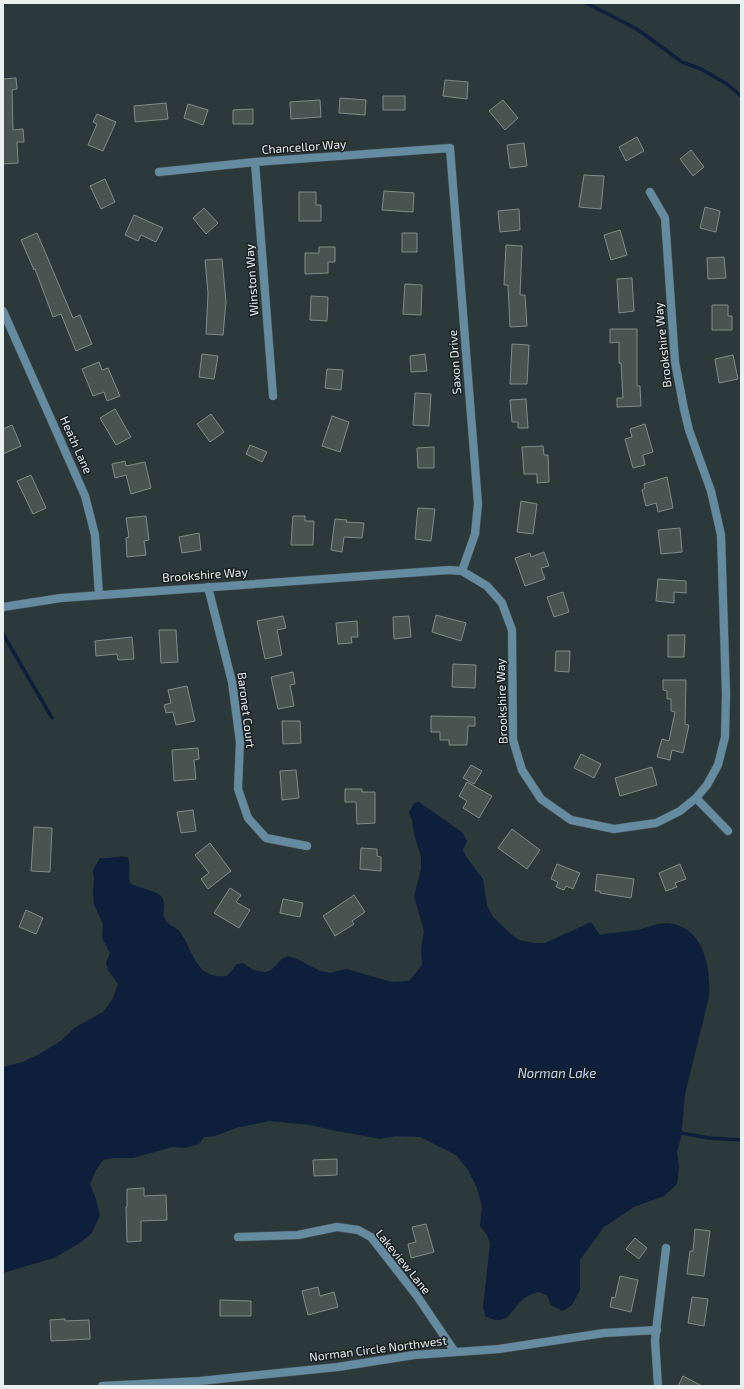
<svg xmlns="http://www.w3.org/2000/svg" width="744" height="1389" font-family="'Exo 2',sans-serif">
<rect width="100%" height="100%" fill="#2c393b"/>
<path fill="#0d1f3a" d="M419 802 463 833 467 841 463 850 467 858 483 879 487 905 493 917 511 934 519 940 534 943H545L591 922 600 935C612 932 625 932 637 930 647 928 657 923 667 923 704 926 711 967 709 997L685 1094 681 1138 677 1152 679 1167 677 1184 664 1196 634 1207 604 1227 580 1260V1290L572 1305 562 1311 551 1305 547 1295 538 1292C534 1293 530 1295 526 1297 510 1308 510 1329 485 1316L483 1307 490 1243 487 1235 480 1226 482 1206 477 1188 468 1170 456 1155 420 1137 396 1136 381 1139 336 1131 310 1125 269 1121 236 1128 215 1136 204 1137 199 1144 185 1148 172 1147 133 1158H114L103 1160 96 1170 90 1184 96 1199 100 1216 91 1234 80 1243 54 1258 3 1273V1067L23 1062 43 1052 62 1040 74 1028 103 1012 112 1000 118 984 108 970 106 963 110 953 102 938 103 924 94 905 93 893 94 878 93 870 100 858C110 859 119 855 128 857 131 866 128 874 130 883 138 888 157 891 161 896 167 903 162 911 164 917 168 927 175 925 180 932 194 951 195 980 227 976L237 964 243 963 253 970 265 972 271 970 282 959 288 956 297 959 320 971 330 973 346 969 392 982 409 981 422 965 421 949 424 931 414 896 421 869V857L414 834 412 820 409 812 414 803Z"/>
<g fill="none" stroke-linecap="round" stroke-linejoin="round">
<path stroke="#0d1f3a" stroke-width="3.5" d="M586 3 637 29 682 62 701 69 727 84 741 96
M3 634 52 718
M681 1133 709 1138 741 1140"/>
</g>
<path fill="#475450" stroke="#7f8d89" d="M16 78 17 89 12 90 13 130 23 129 24 142H17L18 163 3 164V79Z
M445 80 468 82 467 99 443 96Z
M383 96H405V110H383Z
M340 98 366 100 365 115 339 113Z
M320 100 321 117 291 119 290 102Z
M503 100 518 118 505 130 489 111Z
M166 103 168 119 135 122 134 106Z
M188 104 208 110 203 125 184 118Z
M253 109V124H233V110Z
M97 114 116 122 103 151 88 145 97 124 93 122Z
M637 137 644 151 626 161 619 147Z
M524 143 527 166 510 168 507 145Z
M691 150 704 167 693 176 680 159Z
M584 175 604 176 601 209 579 207Z
M105 179 115 202 101 209 90 186Z
M384 191 414 193 413 212 382 210Z
M299 192H316V205H321V221H299Z
M705 207 720 211 716 232 700 228Z
M204 208 218 223 206 234 193 218Z
M519 209 520 230 500 232 498 211Z
M134 215 163 228 156 242 141 235 138 241 125 235Z
M620 230 627 255 611 260 604 235Z
M37 233 73 318 80 315 92 344 76 351 61 314 53 317 35 269 34 270 21 240Z
M402 233H417V252H402Z
M506 245 522 246 520 295H525L527 326 510 327 508 285H504Z
M319 247H335V262H328V273L305 274V253H319Z
M724 257 726 278 708 279 707 258Z
M222 259 226 302 223 335 206 334 208 293 205 260Z
M632 278 634 311 619 313 617 279Z
M405 284 422 285 421 315 403 314Z
M311 296 328 297 327 321 310 320Z
M712 305H728V316H732V330H712Z
M610 329H637V386H640L641 406 617 407V398H623L621 363H619V342L610 343Z
M512 344 529 345 527 384H510Z
M202 354 218 356 214 379 199 377Z
M425 354 427 371 411 372 410 356Z
M733 355 738 379 719 383 715 359Z
M99 362 102 370 108 368 120 396 107 401 104 392 93 396 82 369Z
M327 369 343 370 341 390 325 388Z
M415 393 431 394 429 426 413 425Z
M526 399 528 428H518V422H512L510 400Z
M115 409 131 437 116 445 100 418Z
M211 414 224 432 210 442 197 424Z
M332 416 349 422 340 452 322 446Z
M645 424 653 452 643 455 645 465 633 468 625 439 632 437 630 429Z
M12 425 21 446 3 454V429Z
M250 445 267 452 262 462 246 454Z
M543 446 544 455H548L549 482 537 483V474H524L522 447Z
M434 447V468H418L417 448Z
M125 461 126 466 145 462 151 488 131 494 126 475 115 478 112 464Z
M31 475 46 508 33 514 17 481Z
M667 477 673 508 658 512 656 503 646 506 642 490 645 488 644 484Z
M521 501 537 504 533 534 517 532Z
M418 508 435 509 431 541 415 539Z
M146 516 149 540 144 541 146 555 127 557 126 538 129 537 126 518Z
M293 516H305V521H314L313 545H291Z
M335 519 347 520 346 522 364 523 362 538 344 537 342 552 331 550Z
M680 528 682 552 661 554 658 530Z
M199 533 201 550 182 553 179 537Z
M544 552 549 566 541 568 545 579 525 586 515 558 530 553 531 557Z
M658 579 686 581V593L674 592V603L656 601Z
M563 592 569 612 554 617 547 597Z
M436 615 466 623 461 641 432 632Z
M283 616 286 628 277 630 282 655 265 659 257 621Z
M409 616 411 637 394 639 393 617Z
M357 621 358 637H351L352 643 338 644 336 623Z
M159 630H176L178 662 161 663Z
M668 635H685L684 657H668Z
M132 637 134 659 118 660 117 654 96 656 95 641Z
M556 651H570L569 672 555 671Z
M453 664 476 665 475 688 452 687Z
M293 672 295 684 290 685 294 706 278 709 271 677Z
M663 680H686L685 724 689 725 683 753 672 750 670 760 657 757 662 739 669 741 675 712 671 711V699H667V691L663 690Z
M187 686 195 721 176 725 173 712 166 713 164 705 171 703 168 690Z
M431 716 475 717V726H468L467 745H449V740H440V732H431Z
M282 721H300L301 743 283 744Z
M198 748 199 759 194 760 196 779 174 781 172 750Z
M581 754 601 764 594 778 574 768Z
M471 765 482 771 474 784 463 778Z
M652 767 657 785 620 796 615 778Z
M296 770 299 798 282 800 280 771Z
M467 782 492 796 479 818 463 808 467 801 459 796Z
M345 789H362V792H375V823L357 824 356 802H345Z
M193 810 196 831 181 833 177 812Z
M34 827 52 828 50 872 31 871Z
M512 829 540 850 527 869 498 848Z
M210 843 231 871 208 889 201 879 209 873 195 855Z
M361 848 377 849V856L381 857V871L360 869Z
M557 864 580 873 573 889 566 886 564 890 556 887 558 882 551 879Z
M680 864 686 879 675 883 677 887 666 891 659 873Z
M597 874 634 879 631 898 600 893V891H595Z
M230 888 241 895 236 902 250 910 239 928 214 913Z
M354 895 365 912 352 921 354 924 335 936 323 916Z
M283 899 303 903 300 917 280 913Z
M26 910 43 918 36 934 19 927Z
M337 1159V1175L314 1176 313 1160Z
M144 1188V1196L166 1195 167 1220 141 1221V1241L127 1242 126 1207H127V1189Z
M426 1224 434 1252 411 1258 408 1244 416 1242 412 1227Z
M695 1229 710 1231 704 1276 687 1274 690 1251H693Z
M635 1238 647 1248 639 1259 626 1249Z
M620 1276 638 1280 631 1312 610 1307 612 1297 615 1298Z
M318 1287 320 1296 334 1292 338 1307 308 1315 302 1291Z
M692 1297 708 1299 704 1326 688 1323Z
M220 1300 251 1301V1316H220Z
M65 1319V1321L89 1320 90 1339 51 1341 50 1320Z
M683 1376 702 1386H678Z"/>
<g fill="none" stroke-linecap="round" stroke-linejoin="round">
<g stroke="#4a5658" stroke-width="9">
<path id="street" d="M255 162 273 396
M159 172 255 162 450 148 478 504 475 534 462 571
M3 311 85 496 95 535 99 595
M208 587 232 682 240 742 238 789 248 818 266 838 307 846
M3 607 61 598 449 570 462 571 487 586 502 603 512 630 513 740 522 770 541 799 571 820 614 829 656 823 680 811 696 798 707 785 718 765 725 737 726 693 721 535 711 491 689 430 684 409 675 362 665 218 650 192
M696 798 728 831
M238 1237 298 1235 337 1227 358 1230 371 1237 417 1296 455 1352
M102 1386 200 1381 338 1367 414 1355 499 1349 604 1333 657 1330
M658 1386 655 1340 666 1248"/>
</g>
<use href="#street" stroke="#648b9f" stroke-width="8"/>
</g>
<g text-anchor="middle" stroke-width="3" stroke-linejoin="round" paint-order="stroke">
<g font-size="12" fill="#e8f0f0" stroke="#191f20">
<text transform="translate(304 147) rotate(-4)" y="4">Chancellor Way</text>
<text transform="translate(252 280) rotate(-94)" y="4">Winston Way</text>
<text transform="translate(663 345) rotate(-96)" y="4">Brookshire Way</text>
<text transform="translate(455 362) rotate(-94)" y="4">Saxon Drive</text>
<text transform="translate(76 445) rotate(66)" y="4">Heath Lane</text>
<text transform="translate(205 575) rotate(-4)" y="4">Brookshire Way</text>
<text transform="translate(502 701) rotate(-92)" y="4">Brookshire Way</text>
<text transform="translate(246 710) rotate(83)" y="4">Baronet Court</text>
<text transform="translate(403 1262) rotate(51)" y="4">Lakeview Lane</text>
<text transform="translate(378 1349) rotate(-7)" y="4">Norman Circle Northwest</text>
</g>
<g font-size="13" font-style="italic" fill="#c6dcfd" stroke="#191f20">
<text x="557" y="1078">Norman Lake</text>
</g>
</g>
<rect width="744" height="1389" fill="none" stroke="#e8f0f0" stroke-width="8"/>
</svg>
